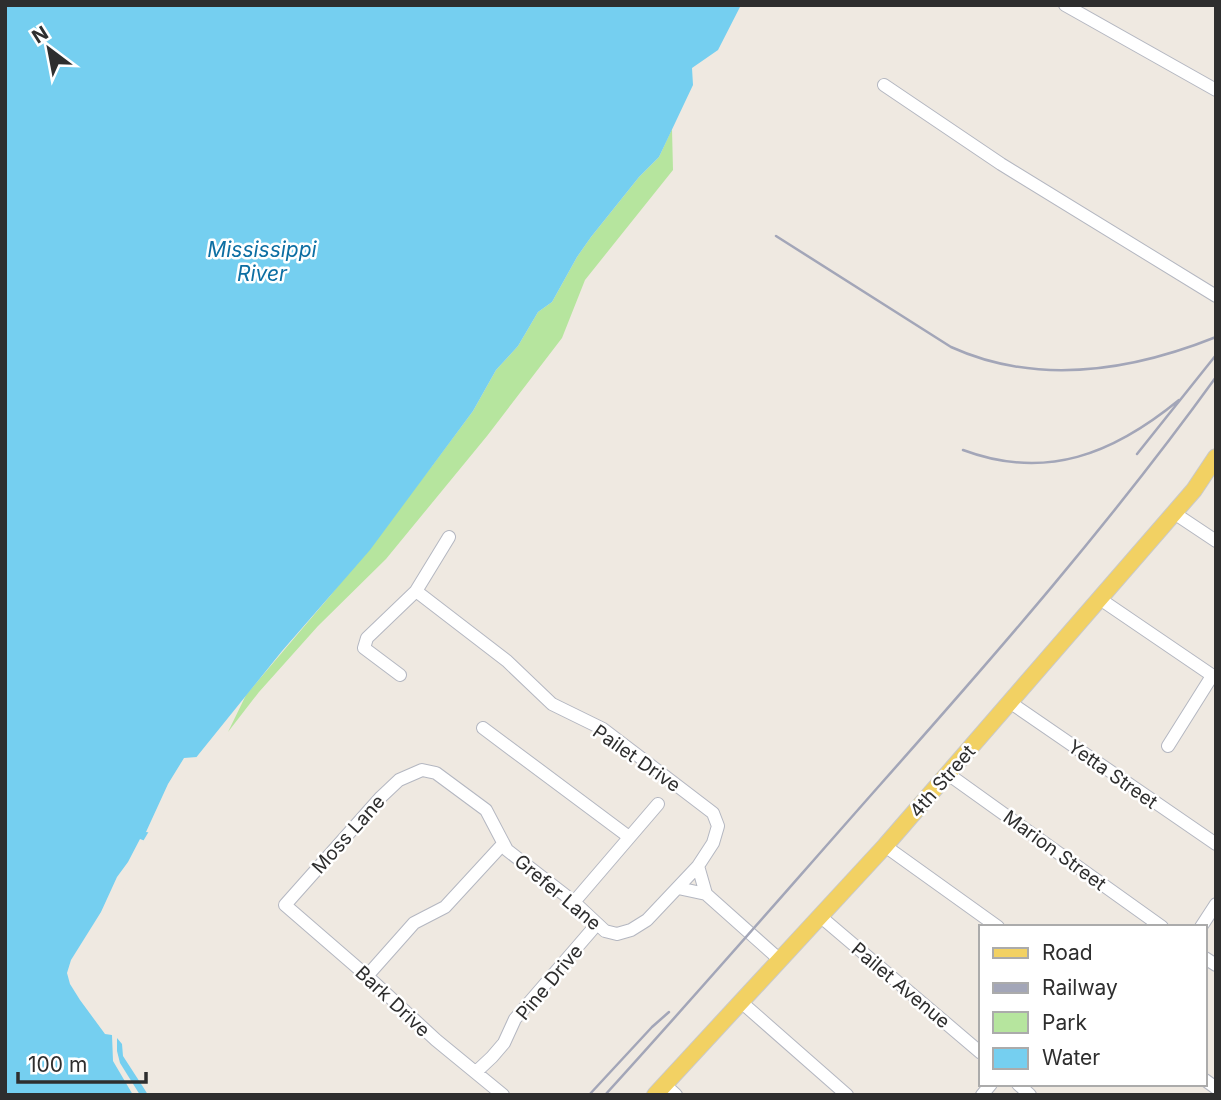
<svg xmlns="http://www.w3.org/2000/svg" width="1221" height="1100" font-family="Inter,sans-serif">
<rect width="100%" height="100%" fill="#efe9e1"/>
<path fill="#b6e59e" d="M672 129 673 170 585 280 562 338 487 436 386 559 318 626 259 692 228 732 246 695 330 596 432 466 473 411 496 370 518 346 538 312 552 302 577 257 591 237 639 177 659 157Z"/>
<path fill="#75cff0" d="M5 5H741L718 50 692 68 693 85 659 157 639 177 591 237 577 257 552 302 538 312 518 346 496 370 473 411 370 550 282 651 182 775 78 952 72 976 112 1035 122 1038 156 1095H5Z"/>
<path fill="#efe9e1" d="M197 757 153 833 146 832 168 784 184 758Z
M140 839 148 842 116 903 81 954 76 975 114 1032 123 1035 157 1095H148L145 1090 123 1056 122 1044 117 1038V1051L120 1063 140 1095H133L113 1061 112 1035 105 1034 80 1000 70 984 67 973 71 960 101 912 117 877 128 862Z"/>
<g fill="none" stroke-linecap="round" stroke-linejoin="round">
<g stroke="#b4b7c1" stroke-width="14">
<path id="minor" d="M1065 5 1216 90
M884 85 1001 164 1216 296
M1174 513 1216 541
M416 591 507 661 552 704 603 729 713 813 718 826 713 843 698 866 647 920 631 930 617 934 605 931 574 902 507 850 486 810 436 773 422 770 399 780 381 797 285 905 367 976 436 1040 503 1095
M1100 599 1216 678
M400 675 364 648 367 638 416 591 449 537
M1011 703 1216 844
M483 728 629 837
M1168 746 1212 676
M948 774 1162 927
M885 846 998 927
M678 888 706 894 698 866
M706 894 780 960
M574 902 658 804
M821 917 981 1053
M1201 927 1216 904
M1205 958 1216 965
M367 976 414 923 445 907 503 844
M740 1001 847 1095
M476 1072 492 1057 504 1043 515 1019 597 924
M1205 1080 1216 1088
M664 1084 676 1095
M1018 1084 1030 1095
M982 1095 991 1084"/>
</g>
<g stroke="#c9c9c9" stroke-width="18">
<path id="major" d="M655 1095 885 846 1194 490 1216 457"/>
</g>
<use href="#minor" stroke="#fff" stroke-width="12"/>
<use href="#major" stroke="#f2d163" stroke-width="16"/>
<path stroke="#a3a6b8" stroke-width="2.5" d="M776 236 951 347C1037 386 1131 371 1216 337
M963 450C1046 481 1113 454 1179 400
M1137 454 1216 355
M589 1095 652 1027 669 1012
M605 1095C698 993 788 889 879 786 997 653 1112 521 1216 377"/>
</g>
<g text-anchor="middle" stroke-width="5" stroke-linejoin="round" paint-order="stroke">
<g font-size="19" fill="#2e2e2e" stroke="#fff">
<text transform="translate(637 758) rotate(35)" y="7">Pailet Drive</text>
<text transform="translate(1113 774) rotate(35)" y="7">Yetta Street</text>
<text transform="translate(942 781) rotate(-49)" y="7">4th Street</text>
<text transform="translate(348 834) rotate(-48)" y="7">Moss Lane</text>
<text transform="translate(1055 850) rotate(36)" y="7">Marion Street</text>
<text transform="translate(558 892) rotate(40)" y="7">Grefer Lane</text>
<text transform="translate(549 982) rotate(-50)" y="7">Pine Drive</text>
<text transform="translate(901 985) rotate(40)" y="7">Pailet Avenue</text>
<text transform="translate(393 1001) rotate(43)" y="7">Bark Drive</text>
</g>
<g font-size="21" font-style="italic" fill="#0d6fa3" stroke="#fff">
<text x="262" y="257">Mississippi<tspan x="262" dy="24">River</tspan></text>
</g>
</g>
<rect width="1221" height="1100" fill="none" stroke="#2e2e2e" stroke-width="14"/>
<rect x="979" y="925" width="228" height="161" fill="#ffffff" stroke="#ababab" stroke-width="2"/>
<rect x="993" y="948" width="35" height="10" fill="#f2d163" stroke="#ababab" stroke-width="2"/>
<text x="1042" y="960" font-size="21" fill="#2e2e2e">Road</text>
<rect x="993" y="983" width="35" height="10" fill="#a3a6b8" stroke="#ababab" stroke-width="2"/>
<text x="1042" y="995" font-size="21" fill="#2e2e2e">Railway</text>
<rect x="993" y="1012" width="35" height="21" fill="#b6e59e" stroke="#ababab" stroke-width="2"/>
<text x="1042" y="1030" font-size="21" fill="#2e2e2e">Park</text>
<rect x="993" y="1048" width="35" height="21" fill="#75cff0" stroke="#ababab" stroke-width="2"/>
<text x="1042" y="1065" font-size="21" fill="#2e2e2e">Water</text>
<g transform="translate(49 49) rotate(328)" stroke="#ffffff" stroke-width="5" paint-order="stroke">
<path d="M0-5L12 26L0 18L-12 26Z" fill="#2e2e2e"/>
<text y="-10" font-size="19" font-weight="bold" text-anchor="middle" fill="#2e2e2e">N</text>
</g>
<path d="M18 1072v10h128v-10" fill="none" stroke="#2e2e2e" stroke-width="3.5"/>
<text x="28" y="1072" font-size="21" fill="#2e2e2e" stroke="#ffffff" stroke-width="5" paint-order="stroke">100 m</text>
</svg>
